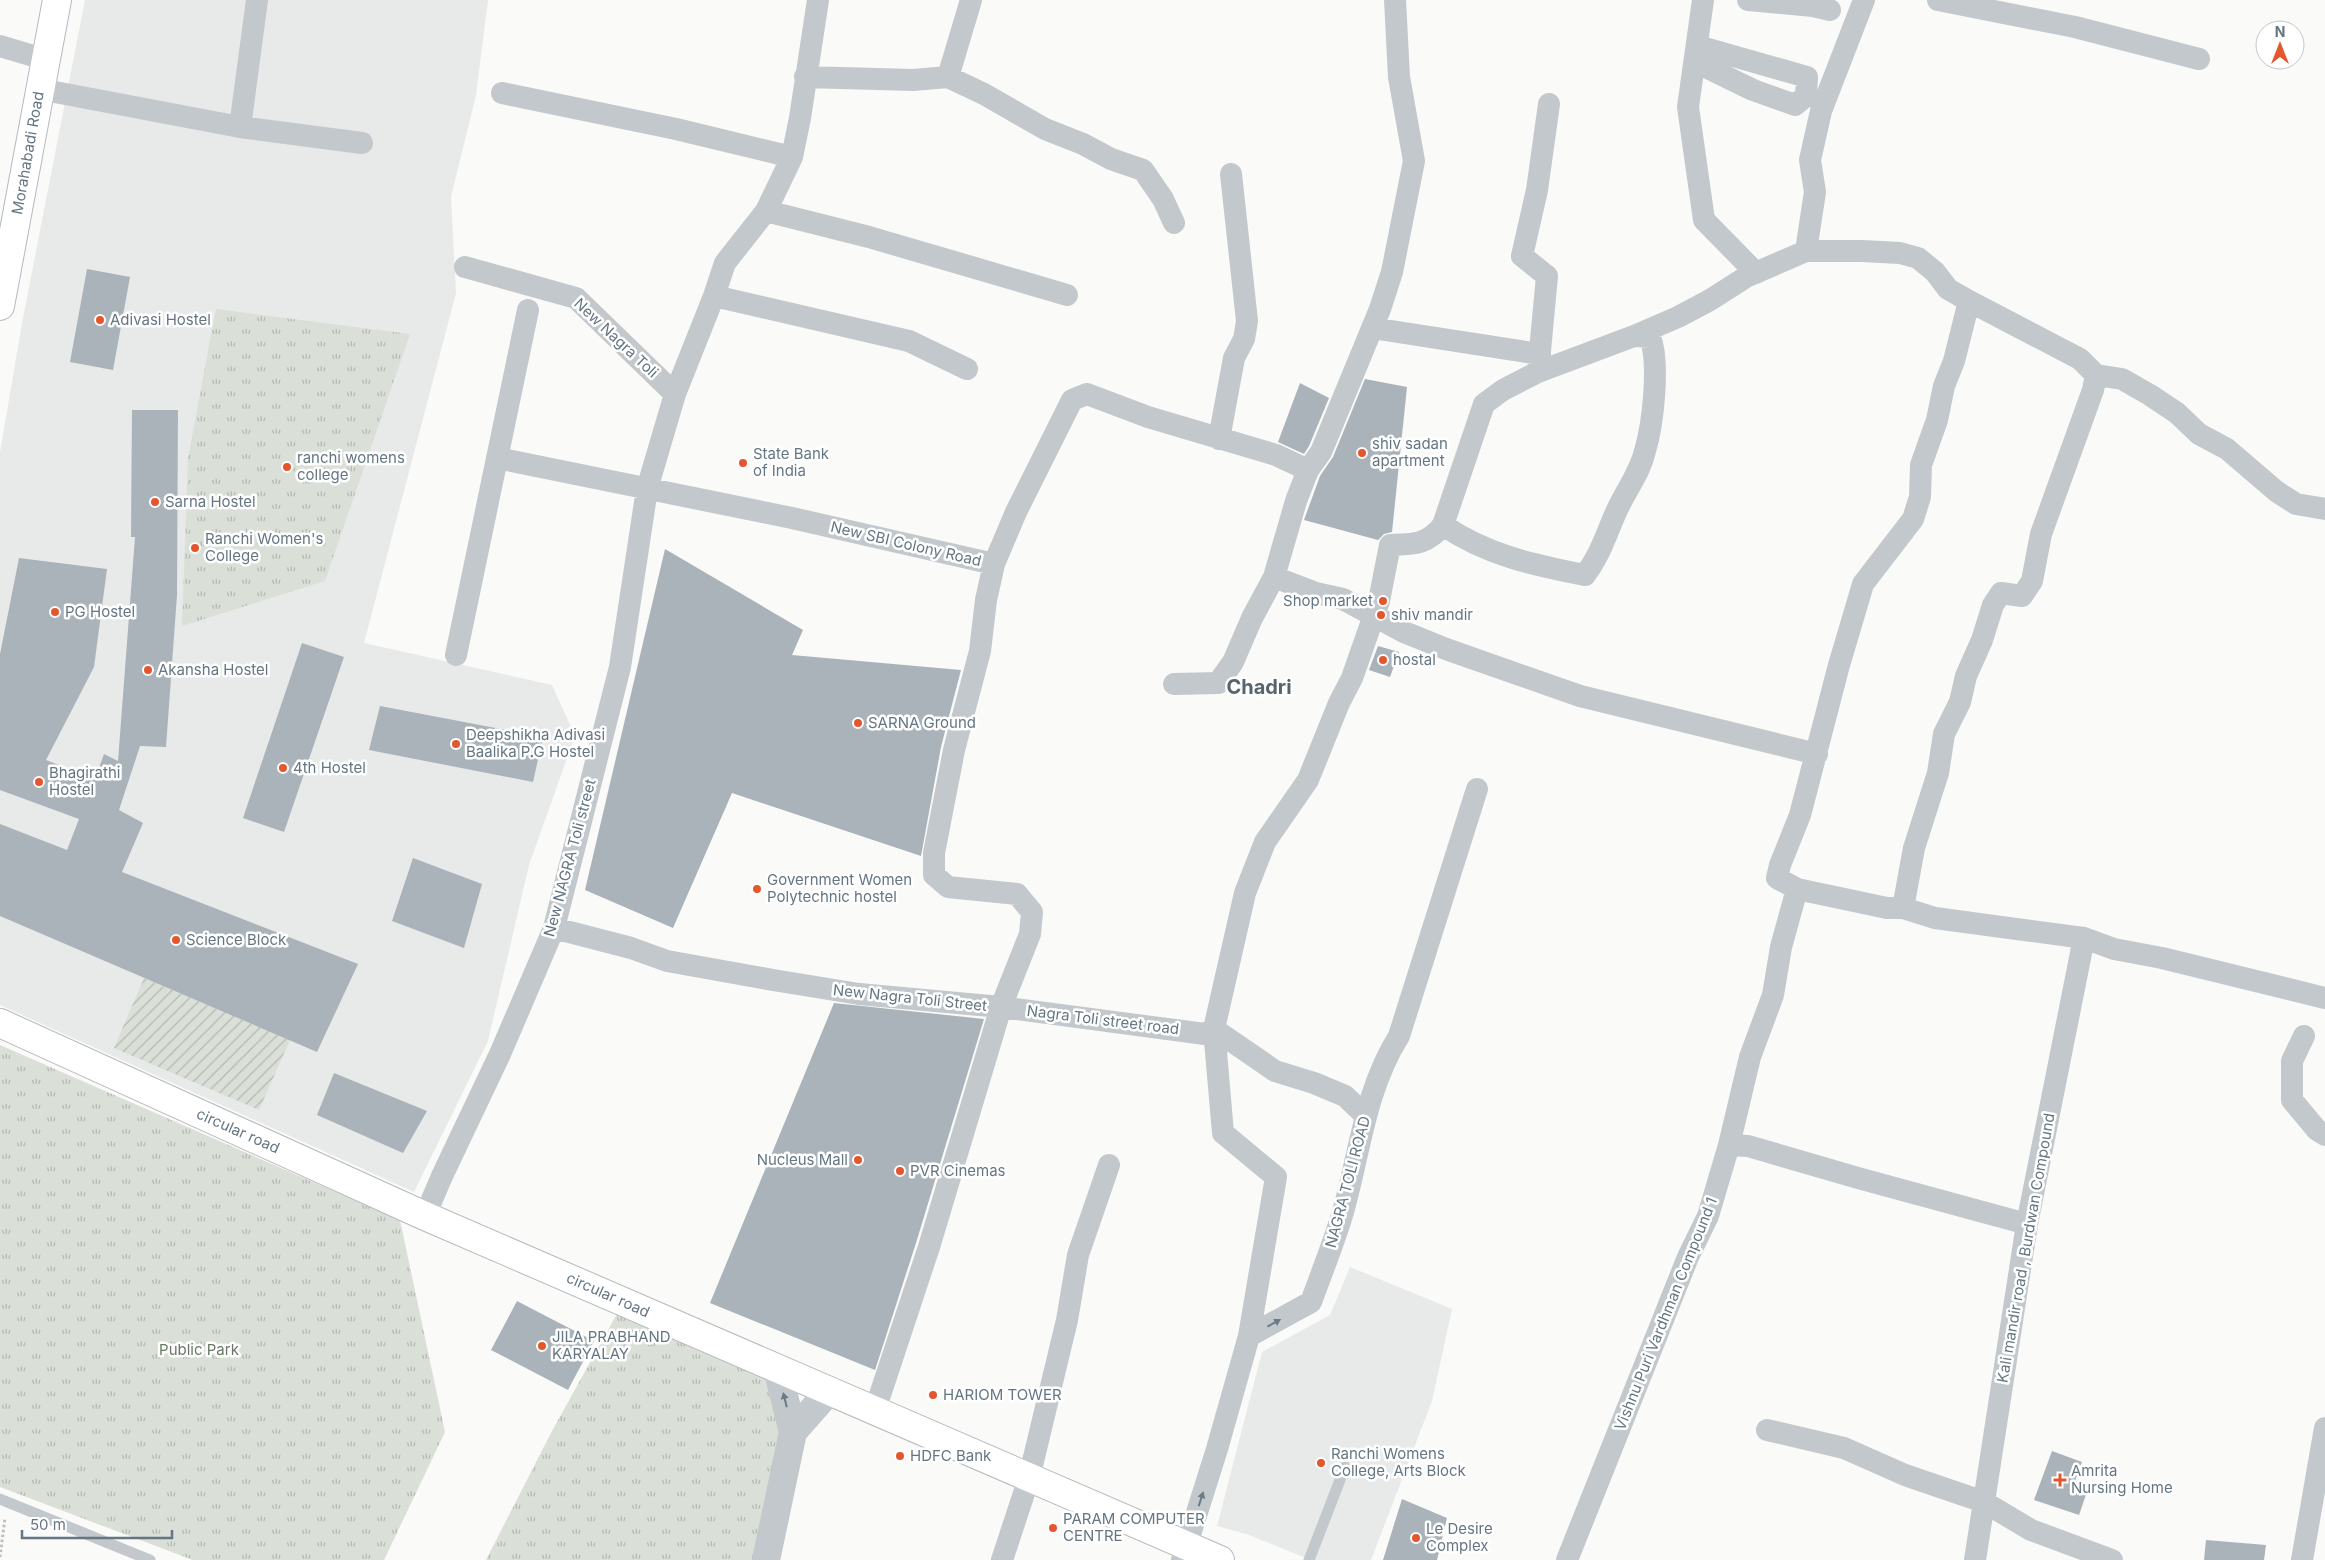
<svg xmlns="http://www.w3.org/2000/svg" width="2325" height="1560" font-family="Inter,sans-serif">
<defs>
<pattern id="grass-tufts" width="24" height="20" patternUnits="userSpaceOnUse" patternTransform="scale(1.25)"><rect width="24" height="20" fill="#dadfd7"/><path d="M3 7l-1-3M5 7V3M7 7l1-3M15 17l-1-3M17 17v-4M19 17l1-3" fill="none" stroke="#b4b9b4"/></pattern>
<pattern id="garden-furrows" width="10" height="10" patternUnits="userSpaceOnUse" patternTransform="scale(1.25)"><rect width="10" height="10" fill="#dadfd7"/><path d="M-1 1l2-2M0 10L10 0M9 11l2-2" fill="none" stroke="#b4b9b4"/></pattern>
</defs>
<rect width="100%" height="100%" fill="#fafaf8"/>
<path fill="#e8e9e9" d="M85 0H488L476 95 451 197 456 293 364 643 552 685 575 736 529 865 488 1041 414 1192 0 1005V452L23 318Z
M1350 1267 1452 1309 1432 1401 1371 1560H1311L1249 1535 1217 1526 1262 1352 1330 1315Z"/>
<path fill="url(#grass-tufts)" d="M216 309 410 334 325 581 182 626 188 458Z
M0 1045 400 1220 445 1432 384 1560H193L0 1487Z
M618 1312 772 1370 784 1425 754 1560H486L552 1431Z"/>
<path fill="url(#garden-furrows)" d="M144 978 290 1040 259 1110 114 1048Z"/>
<path fill="#aab3b9" d="M87 269 130 277 113 370 70 362Z
M1365 379 1407 387 1392 532 1384 534 1378 540 1304 520 1320 476 1333 457Z
M1300 383 1329 398 1309 446 1304 454 1278 442Z
M132 410H178L177 595 166 747 140 746 119 810 143 823 122 872 358 964 317 1052 0 916V824L67 850 79 819 0 790V654L19 558 107 569 94 667 46 760 95 779 104 754 118 761 135 537H131Z
M665 549 803 630 792 655 961 670 941 747 921 856 732 793 673 928 585 890Z
M302 643 344 657 284 832 243 818Z
M1378 646 1399 652 1390 677 1369 670Z
M380 706 543 737 533 782 369 750Z
M413 858 482 884 464 948 392 921Z
M834 1003 984 1019 916 1243 875 1370 710 1303Z
M334 1073 427 1111 403 1153 317 1115Z
M517 1301 594 1341 568 1390 491 1350Z
M2052 1451 2082 1462 2075 1481 2089 1486 2079 1515 2034 1500Z
M1402 1499 1447 1518 1437 1560H1383Z
M2206 1540 2266 1545 2264 1560H2204Z"/>
<g fill="none" stroke-linecap="round" stroke-linejoin="round">
<g stroke="#b3babf" stroke-width="30">
<path id="secondary" d="M0 306 57 0"/>
</g>
<g stroke="#b5babe" stroke-width="30">
<path id="primary" d="M0 1023 425 1216 1220 1560"/>
</g>
<path stroke="#bbbfc2" stroke-width="3" stroke-dasharray="2.5 2.5" stroke-linecap="butt" d="M0 1557 5 1518"/>
<path stroke="#c3c8cc" stroke-width="11" d="M0 1499 150 1560
M1309 1560 1345 1467"/>
<path stroke="#c3c8cc" stroke-width="22" d="M1703 0 1688 107 1704 220 1756 273
M1748 0 1813 6 1830 10
M1938 0 2075 27 2199 59
M0 46 47 60
M1698 46 1807 77 1806 96 1795 105 1753 90 1708 68Z
M805 77 913 80 948 77 984 94 1045 129 1083 144 1111 159 1143 170 1163 199 1174 223
M948 77 971 0
M39 89 240 127 362 143
M502 93 676 129 792 157
M240 127 257 0
M766 211 869 237 1067 295
M1806 251 1815 192 1810 160 1821 111 1864 0
M465 267 576 298 675 394
M714 296 909 341 967 369
M1372 328 1540 354
M1538 372 1547 276 1522 256 1537 190 1549 104
M1219 439 1234 358 1244 339 1247 321 1231 174
M497 458 792 518 994 564 986 600 980 651 954 750 934 853V875L948 887 1017 894 1032 912 1030 934 1001 1007 929 1247 875 1410
M1308 470 1321 452 1380 309 1392 272 1414 161 1399 77 1395 0
M2325 509 2296 504 2276 491 2227 449 2199 434 2177 413 2150 395 2122 379 2096 375 2093 390 2041 534 2032 581 2022 596 2001 593 1993 605 1982 640 1966 676 1960 702 1944 734 1938 773 1914 848 1903 908 1935 918 2084 938 2114 949 2162 958 2325 998
M1443 525C1486 555 1534 565 1585 575 1601 554 1606 534 1617 510 1626 490 1640 473 1645 451 1653 424 1660 363 1650 337L1634 336
M994 564 1016 512 1072 400 1087 394 1148 417 1276 455 1308 470 1296 501 1274 577 1252 618 1233 662 1218 683 1174 684
M1274 577 1316 593 1343 599 1404 632 1446 649 1580 696 1817 754
M456 655 528 310
M1903 908H1887L1797 889 1777 878 1780 865 1800 815 1839 665 1863 584 1913 519 1920 497 1921 465 1937 420 1944 386 1954 361 1969 301 2080 359 2096 375
M554 928 631 948 667 961 773 980 859 994 1001 1007 1205 1034 1214 1029 1223 1133 1276 1177 1249 1336
M2304 1036 2292 1061V1100L2317 1130 2325 1135
M1366 1116 1345 1096 1314 1083 1275 1071 1214 1029 1245 893 1265 842 1308 780 1339 703 1352 678 1379 601 1390 545C1414 544 1427 545 1443 525L1484 404 1503 390 1538 372 1634 336 1678 317 1710 300 1746 277 1806 251H1862L1900 253 1918 258 1935 272 1948 289 1969 301
M1729 1145 1748 1146 1858 1178 2027 1224
M425 1216 442 1176 500 1054 554 928 620 667 647 489 675 394 714 296 725 263 766 211 792 157 800 118 818 0
M1767 1430 1844 1448 1905 1475 1984 1502 2031 1530 2112 1560
M1002 1560 1029 1478 1067 1320 1078 1255 1109 1165
M1182 1560 1217 1449 1249 1336 1311 1302C1322 1272 1334 1242 1343 1212 1360 1152 1365 1090 1399 1036L1477 789
M1567 1560 1688 1257 1708 1216 1729 1145 1750 1057 1773 995 1781 947 1797 889
M1975 1560 2027 1224 2084 938
M2302 1560 2325 1428"/>
<path stroke="#c3c8cc" stroke-width="28" d="M793 1432 830 1390
M766 1560 793 1432 777 1368"/>
<use href="#secondary" stroke="#fff" stroke-width="28"/>
<use href="#primary" stroke="#fff" stroke-width="28"/>
</g>
<defs><path id="oneway-solid" d="M-6-.8H1V-3.2L6.5 0L1 3.2V.8H-6Z" transform="scale(1.25)"/></defs>
<g fill="#6a7a87">
<use href="#oneway-solid" transform="translate(1274 1323) rotate(-29)"/>
<use href="#oneway-solid" transform="translate(785 1400) rotate(-104)"/>
<use href="#oneway-solid" transform="translate(1201 1499) rotate(-72)"/>
</g>
<g fill="#e4572e" stroke="#fff" stroke-width="2">
<circle cx="100" cy="320" r="5"/>
<circle cx="1362" cy="453" r="5"/>
<circle cx="743" cy="463" r="5"/>
<circle cx="287" cy="467" r="5"/>
<circle cx="155" cy="502" r="5"/>
<circle cx="195" cy="548" r="5"/>
<circle cx="1383" cy="601" r="5"/>
<circle cx="55" cy="612" r="5"/>
<circle cx="1381" cy="615" r="5"/>
<circle cx="1383" cy="660" r="5"/>
<circle cx="148" cy="670" r="5"/>
<circle cx="858" cy="723" r="5"/>
<circle cx="456" cy="744" r="5"/>
<circle cx="283" cy="768" r="5"/>
<circle cx="39" cy="782" r="5"/>
<circle cx="757" cy="889" r="5"/>
<circle cx="176" cy="940" r="5"/>
<circle cx="858" cy="1160" r="5"/>
<circle cx="900" cy="1171" r="5"/>
<circle cx="542" cy="1346" r="5"/>
<circle cx="933" cy="1395" r="5"/>
<circle cx="900" cy="1456" r="5"/>
<circle cx="1321" cy="1463" r="5"/>
<path d="M2057.5 1472.5h5v5h5v5h-5v5h-5v-5h-5v-5h5z"/>
<circle cx="1053" cy="1528" r="5"/>
<circle cx="1416" cy="1538" r="5"/>
</g>
<g text-anchor="middle" stroke-width="5" stroke-linejoin="round" paint-order="stroke">
<g font-size="15" fill="#657683" stroke="#fff">
<text transform="translate(28 153) rotate(-80)" y="5">Morahabadi Road</text>
<text transform="translate(616 338) rotate(43)" y="5">New Nagra Toli</text>
<text transform="translate(906 544) rotate(13)" y="5">New SBI Colony Road</text>
<text transform="translate(570 858) rotate(-75)" y="5">New NAGRA Toli street</text>
<text transform="translate(910 998) rotate(6)" y="5">New Nagra Toli Street</text>
<text transform="translate(1103 1020) rotate(7)" y="5">Nagra Toli street road</text>
<text transform="translate(238 1131) rotate(24)" y="5">circular road</text>
<text transform="translate(1348 1182) rotate(-75)" y="5">NAGRA TOLI ROAD</text>
<text transform="translate(2026 1248) rotate(-80)" y="5">Kali mandir road , Burdwan Compound</text>
<text transform="translate(608 1295) rotate(24)" y="5">circular road</text>
<text transform="translate(1666 1314) rotate(-68)" y="5">Vishnu Puri Vardhman Compound 1</text>
</g>
<g font-size="15" fill="#657683" stroke="#fff" text-anchor="start">
<text x="110" y="325">Adivasi Hostel</text>
<text x="1372" y="449">shiv sadan<tspan x="1372" dy="17">apartment</tspan></text>
<text x="753" y="459">State Bank<tspan x="753" dy="17">of India</tspan></text>
<text x="297" y="463">ranchi womens<tspan x="297" dy="17">college</tspan></text>
<text x="165" y="507">Sarna Hostel</text>
<text x="205" y="544">Ranchi Women's<tspan x="205" dy="17">College</tspan></text>
<text x="1373" y="606" text-anchor="end">Shop market</text>
<text x="65" y="617">PG Hostel</text>
<text x="1391" y="620">shiv mandir</text>
<text x="1393" y="665">hostal</text>
<text x="158" y="675">Akansha Hostel</text>
<text x="868" y="728">SARNA Ground</text>
<text x="466" y="740">Deepshikha Adivasi<tspan x="466" dy="17">Baalika P.G Hostel</tspan></text>
<text x="293" y="773">4th Hostel</text>
<text x="49" y="778">Bhagirathi<tspan x="49" dy="17">Hostel</tspan></text>
<text x="767" y="885">Government Women<tspan x="767" dy="17">Polytechnic hostel</tspan></text>
<text x="186" y="945">Science Block</text>
<text x="848" y="1165" text-anchor="end">Nucleus Mall</text>
<text x="910" y="1176">PVR Cinemas</text>
<text x="552" y="1342">JILA PRABHAND<tspan x="552" dy="17">KARYALAY</tspan></text>
<text x="943" y="1400">HARIOM TOWER</text>
<text x="1331" y="1459">Ranchi Womens<tspan x="1331" dy="17">College, Arts Block</tspan></text>
<text x="910" y="1461">HDFC Bank</text>
<text x="2071" y="1476">Amrita<tspan x="2071" dy="17">Nursing Home</tspan></text>
<text x="1063" y="1524">PARAM COMPUTER<tspan x="1063" dy="17">CENTRE</tspan></text>
<text x="1426" y="1534">Le Desire<tspan x="1426" dy="17">Complex</tspan></text>
</g>
<g font-size="15" fill="#687a64" stroke="#fff">
<text x="199" y="1355">Public Park</text>
</g>
<g font-size="20" font-weight="bold" fill="#57646e" stroke="#fff">
<text x="1259" y="694">Chadri</text>
</g>
</g>
<g transform="translate(2280 45)"><circle r="24" fill="#ffffff" stroke="#c1c8cd"/>
<path d="M0-4L9 19L0 12L-9 19Z" fill="#e4572e"/>
<text y="-8" font-size="14" font-weight="bold" text-anchor="middle" fill="#657683">N</text>
</g>
<path d="M22 1530v8h150v-8" fill="none" stroke="#657683" stroke-width="2.5"/>
<text x="30" y="1530" font-size="15" fill="#657683" stroke="#ffffff" stroke-width="4" paint-order="stroke">50 m</text>
</svg>
